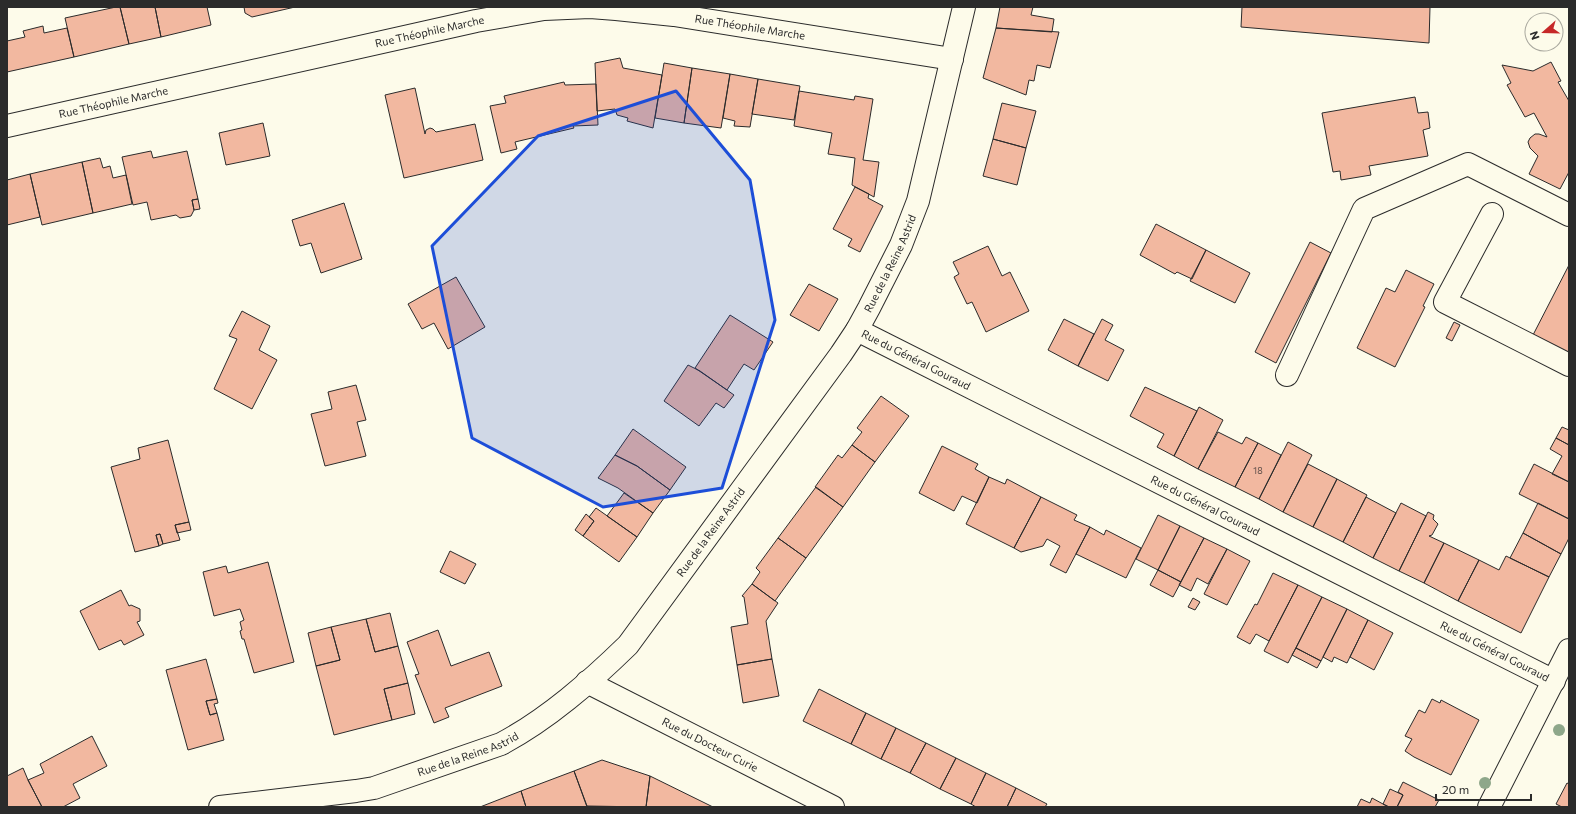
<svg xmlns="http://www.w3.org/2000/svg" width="1576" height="814" font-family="Commissioner,sans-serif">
<rect width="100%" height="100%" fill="#fdfbea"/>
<path fill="#f2b8a0" stroke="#2b2b2b" d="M116 7H120L129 44 74 57 65 18Z
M120 7H155L161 37 129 44Z
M155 7H207L211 25 161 37Z
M244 7H295L252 17 245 13Z
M1000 7H1033L1031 15 1054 19 1052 32 996 28Z
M1242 7H1430L1429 43 1241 27Z
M43 26 44 33 67 28 74 57 7 72V41L25 37 23 31Z
M996 28 1059 32 1050 68 1037 65 1034 81 1029 80 1026 95 983 78Z
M620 58 623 68 662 75 653 128 627 121 628 118 617 115 615 109 597 111 595 63Z
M1551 62 1561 81 1558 82 1569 101V172L1560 189 1529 174 1538 156 1530 148 1528 142 1530 138 1535 134H1539L1547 137 1534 113 1525 117 1507 85 1511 83 1502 65 1533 71Z
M664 63 692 68 684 123 655 118Z
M692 68 730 74 721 128 684 123Z
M730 74 758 79 750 127 734 126 735 121 723 118Z
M758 79 800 86 794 120 752 114Z
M564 82 565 85 596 84 598 125 573 126 574 128 515 142 517 149 501 153 490 106 506 103 504 96Z
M415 88 425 134 426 130 430 128 433 129 436 132 475 124 483 160 404 178 385 95Z
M799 91 854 100 855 96 873 99 863 160 879 162 874 197 852 185 855 158 828 154 832 133 794 126Z
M1415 97 1418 113 1428 112 1430 128 1423 130 1428 156 1369 166 1371 175 1341 180 1340 171 1333 172 1322 113Z
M1002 103 1036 111 1026 148 993 139Z
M263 123 270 156 226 165 219 133Z
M993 139 1026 148 1017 185 983 176Z
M151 151 153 158 187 151 198 199 192 200 194 210 191 216 180 218 176 215 151 220 147 202 133 205 122 157Z
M100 158 103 168 110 166 113 178 126 175 132 204 93 213 82 162Z
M82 162 93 213 42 225 30 174Z
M30 174 40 217 7 225V180Z
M855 187 869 194 868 198 883 206 860 252 848 246 852 239 833 229Z
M198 199 200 209 194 210 192 200Z
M344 203 362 259 321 273 311 243 300 246 292 220Z
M1156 224 1206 250 1192 279 1177 272 1175 274 1140 255Z
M1310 242 1331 253 1276 363 1255 352Z
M988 246 1002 276 1010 272 1029 311 986 332 972 302 967 304 954 277 959 274 953 262Z
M1206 250 1250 273 1235 303 1190 281Z
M1569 265V353L1533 335Z
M1406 270 1434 284 1423 306 1425 307 1395 367 1357 348 1386 288 1395 292Z
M456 277 485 327 448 349 434 323 422 329 408 304Z
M809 284 838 299 819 331 790 315Z
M242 311 270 326 259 350 277 360 252 409 214 389 237 339 229 336Z
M730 315 773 342 754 370 744 364 727 390 695 368Z
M1064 319 1094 334 1078 366 1048 350Z
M1102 319 1113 325 1105 340 1124 350 1108 381 1078 366Z
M1454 322 1460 325 1452 341 1446 338Z
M688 365 700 371 734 395 724 408 716 403 699 426 664 401Z
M356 385 366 420 357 422 366 456 325 466 311 414 332 409 328 392Z
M1145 387 1197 411 1174 456 1157 447 1164 434 1130 416Z
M881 396 909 416 875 462 852 445 862 432 857 428Z
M1199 407 1223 420 1198 469 1174 456Z
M1562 427 1569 430V445L1556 438Z
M633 429 686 467 670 490 637 466 615 455Z
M1218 432 1242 444 1246 437 1258 443 1235 487 1198 469Z
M1556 438 1569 445V482L1552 474 1562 456 1550 449Z
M168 440 189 522 175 525 180 540 163 544 160 534 156 535 159 546 135 552 111 467 140 459 138 448Z
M1288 442 1312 455 1283 512 1259 499Z
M1258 443 1281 455 1259 499 1235 487Z
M852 445 875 462 843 507 815 487 838 455 842 458Z
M942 446 978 464 975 469 989 477 977 503 962 496 954 511 919 493Z
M615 455 637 466 670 490 653 513 618 488 598 478Z
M1308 464 1337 479 1313 527 1283 512Z
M1534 464 1569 482V519L1519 494Z
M989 477 1005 484 1007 479 1041 497 1014 548 966 524Z
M1337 479 1367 495 1343 542 1313 527Z
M816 487 843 507 806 558 778 538Z
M624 493 653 513 637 537 607 516Z
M1041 497 1077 515 1074 520 1090 527 1066 573 1050 565 1060 546 1047 539 1043 546 1021 552 1014 548Z
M1366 497 1396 513 1373 558 1343 542Z
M1401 503 1426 516 1399 571 1373 558Z
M1538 503 1569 519V538L1561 554 1523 533Z
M596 508 637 537 619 562 583 536 594 521 589 517Z
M1428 512 1434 515 1433 519 1438 524 1432 535 1429 536 1444 543 1424 583 1399 571Z
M586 514 594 521 583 536 575 530Z
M1158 515 1180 526 1158 570 1136 559Z
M189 522 191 530 177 533 175 525Z
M1180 526 1204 538 1181 582 1158 570Z
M1090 527 1104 535 1106 530 1141 548 1126 578 1076 554Z
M1523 533 1561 554 1549 577 1510 558Z
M160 534 163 544 159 546 156 535Z
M778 538 806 558 775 601 752 584 760 572 756 568Z
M1204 538 1227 549 1208 584 1197 578 1191 591 1179 585Z
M1444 543 1479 560 1458 601 1424 583Z
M1227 549 1250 561 1227 605 1204 594Z
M450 551 476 564 465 584 440 572Z
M1506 556 1549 577 1521 633 1458 601 1479 560 1499 570Z
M268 562 294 662 254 673 244 639H242L240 631 242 630 240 622 244 620 240 609 214 616 203 572 226 566 228 573Z
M1158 570 1181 582 1173 597 1150 585Z
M1273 573 1298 585 1269 641 1256 634 1250 644 1237 637 1255 604 1257 605Z
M752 584 778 603 766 621 772 659 737 665 731 627 748 624 744 597 742 596Z
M1298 585 1322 597 1288 663 1264 651Z
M121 590 129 606 131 605 140 609V621L137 622 144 635 124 645 121 640 99 650 80 611Z
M1322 597 1347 609 1321 661 1296 648Z
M1193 598 1200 602 1195 610 1188 607Z
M1347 609 1368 620 1347 663 1334 657 1332 662 1323 657Z
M390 613 398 646 375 652 366 619Z
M366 619 375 652 398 646 408 683 384 689 392 720 334 735 316 666 340 660 331 627Z
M1368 620 1393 633 1374 670 1350 657Z
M331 627 340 660 316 666 308 633Z
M438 630 451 666 489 652 502 686 445 708 449 717 434 723 415 675 419 674 407 642Z
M1296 648 1321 661 1317 668 1292 655Z
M206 659 217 699 206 701 210 715 217 713 224 740 188 750 166 670Z
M772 659 779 696 743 703 737 665Z
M408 683 415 714 392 720 384 689Z
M819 689 866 713 851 744 803 721Z
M217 699 218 703 214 704 217 713 210 715 206 701Z
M1432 699 1440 703 1441 700 1479 720 1451 775 1414 757 1405 751 1412 739 1405 736 1419 710 1425 713Z
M866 713 896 728 881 759 851 744Z
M896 728 926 743 910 773 881 759Z
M92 736 107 766 73 784 80 798 63 807H42L28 780 44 773 40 764Z
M926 743 956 758 940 789 910 773Z
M956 758 986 773 971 804 940 789Z
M602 760 650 776 646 807 587 806 574 771Z
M23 768 28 780 42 807H7V776Z
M574 771 587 807H526L521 791Z
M986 773 1016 788 1007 807H976L971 804Z
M650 776 713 807H646Z
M1403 782 1439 800 1435 807H1397L1403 795 1398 792Z
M1567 783 1569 784V807H1562L1556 804Z
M1016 788 1047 804 1045 807H1007Z
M1390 789 1403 795 1397 807H1389L1383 804Z
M521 791 526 807H480Z
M1372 798 1383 804 1389 807H1357L1361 799 1370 803Z"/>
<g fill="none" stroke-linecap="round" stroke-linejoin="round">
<g stroke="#2b2b2b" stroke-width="24">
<g id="minor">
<path id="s1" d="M7 126 476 21 544 9 590 7 616 9 674 15 952 59"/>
<path d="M1492 214 1445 302 1569 365"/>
<path id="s2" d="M857 330 1554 681"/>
<path d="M1287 375 1364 209 1468 164 1569 215"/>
<path id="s3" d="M587 682 833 807"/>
<path id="s4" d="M220 807 356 791 374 788 501 744C548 719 590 682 628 645L841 354 857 330 869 308 901 245 918 201 964 7"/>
<path d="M1489 807 1569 650"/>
</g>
</g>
<use href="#minor" stroke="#fdfbea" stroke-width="22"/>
</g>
<g fill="#8ea78a">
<circle cx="1559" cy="730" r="6"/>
<circle cx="1485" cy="783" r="6"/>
</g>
<path fill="#1d4ed8" fill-opacity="0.2" stroke="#1d4ed8" stroke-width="3" stroke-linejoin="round" d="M676 91 750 180 775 320 722 488 603 507 472 438 432 246 538 136Z"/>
<g text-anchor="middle" stroke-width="3" stroke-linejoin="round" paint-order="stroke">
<g font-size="9" fill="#5d4e48">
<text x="1258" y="474">18</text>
</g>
<g font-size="11" fill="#2b2b2b" stroke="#fdfbea">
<text dy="4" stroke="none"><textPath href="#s1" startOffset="757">Rue Théophile Marche</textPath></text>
<text dy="4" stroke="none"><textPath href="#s1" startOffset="433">Rue Théophile Marche</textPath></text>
<text dy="4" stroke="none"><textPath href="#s1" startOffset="109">Rue Théophile Marche</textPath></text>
<text dy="4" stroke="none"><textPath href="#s4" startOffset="915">Rue de la Reine Astrid</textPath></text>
<text dy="4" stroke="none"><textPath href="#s2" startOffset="66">Rue du Général Gouraud</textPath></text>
<text dy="4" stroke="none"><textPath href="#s2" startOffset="390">Rue du Général Gouraud</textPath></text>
<text dy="4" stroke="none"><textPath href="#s4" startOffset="591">Rue de la Reine Astrid</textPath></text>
<text dy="4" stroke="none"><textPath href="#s2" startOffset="714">Rue du Général Gouraud</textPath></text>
<text dy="4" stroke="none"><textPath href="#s3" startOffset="138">Rue du Docteur Curie</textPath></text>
<text dy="4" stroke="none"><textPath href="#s4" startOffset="255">Rue de la Reine Astrid</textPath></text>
</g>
</g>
<rect width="1576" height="814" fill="none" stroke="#2b2b2b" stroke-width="16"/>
<g transform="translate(1544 32) rotate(250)"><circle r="19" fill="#fdfbea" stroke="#a9a89e"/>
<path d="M0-3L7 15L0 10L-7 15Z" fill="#c62828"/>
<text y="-6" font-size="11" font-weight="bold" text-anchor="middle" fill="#2b2b2b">N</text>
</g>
<path d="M1436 794v6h95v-6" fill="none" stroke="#2b2b2b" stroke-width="2"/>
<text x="1442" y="794" font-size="12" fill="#2b2b2b" stroke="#fdfbea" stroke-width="3" paint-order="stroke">20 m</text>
</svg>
